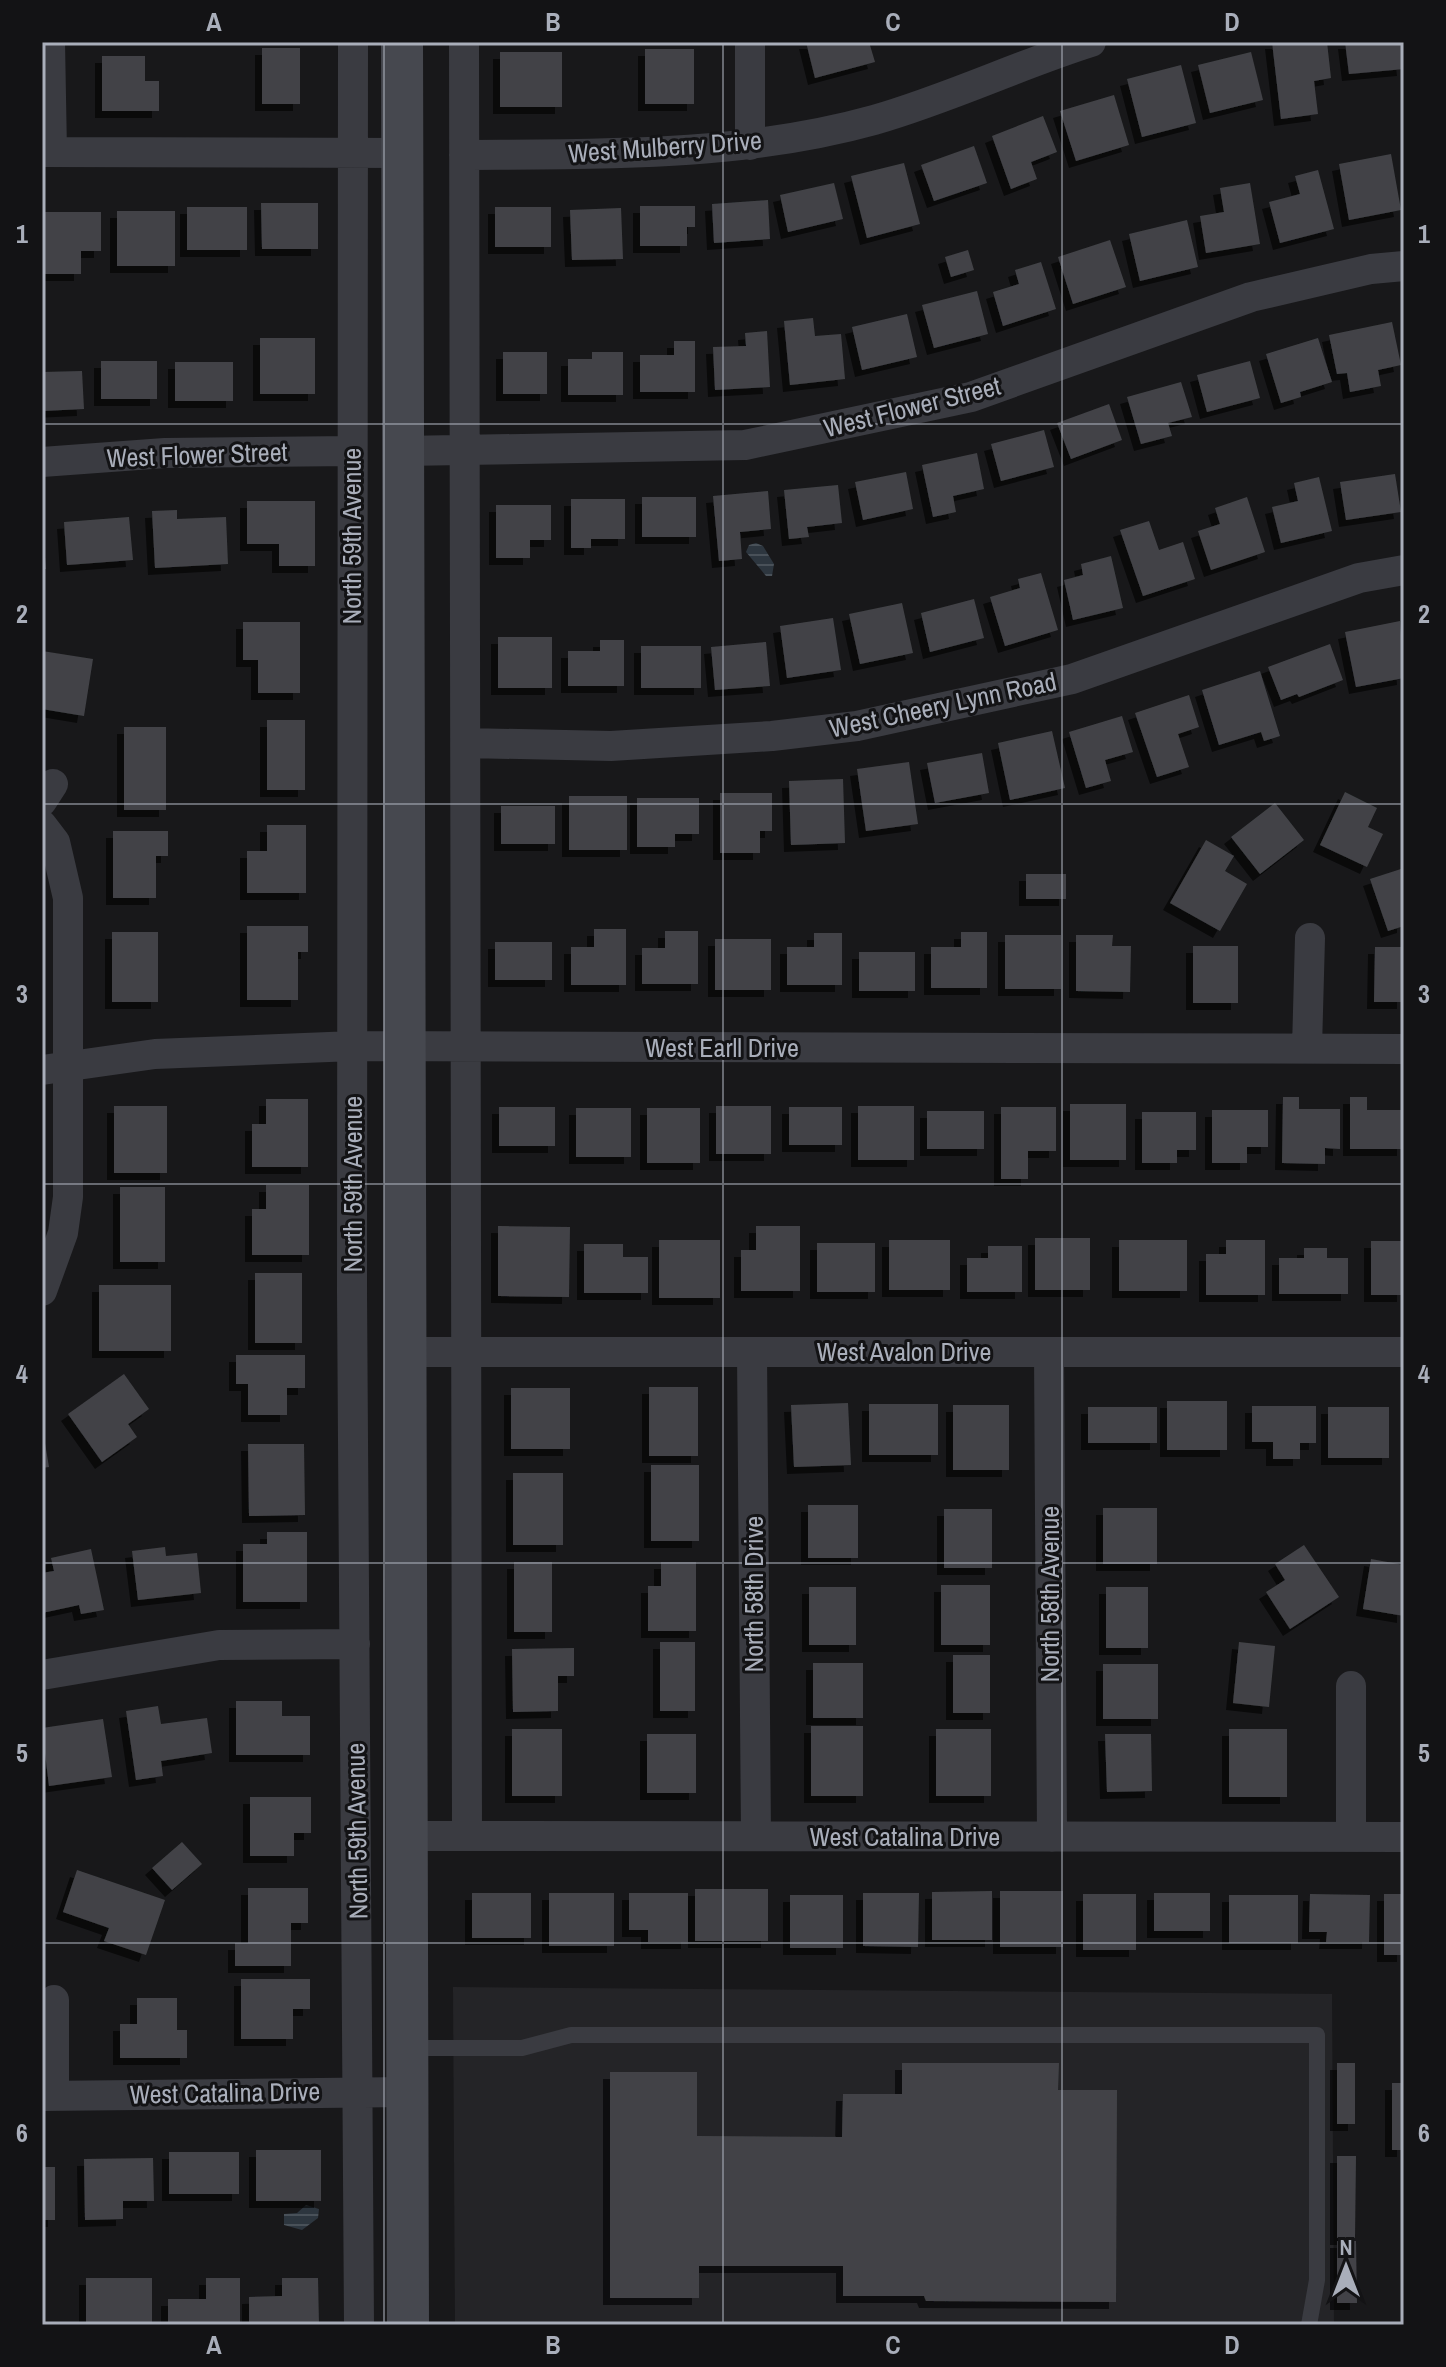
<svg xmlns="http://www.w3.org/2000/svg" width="1446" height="2367" font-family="'Archivo Narrow',sans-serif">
<defs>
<pattern id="water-rules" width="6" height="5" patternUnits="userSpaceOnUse" patternTransform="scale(2)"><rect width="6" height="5" fill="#2d363f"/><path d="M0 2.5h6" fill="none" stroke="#495159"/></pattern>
<filter id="shadow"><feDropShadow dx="-7" dy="7" stdDeviation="0" flood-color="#0009"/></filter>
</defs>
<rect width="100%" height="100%" fill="#18181a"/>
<path fill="#242427" d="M453 1987 1332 1994 1334 2325H455Z"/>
<path fill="url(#water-rules)" d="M756 543 763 546 774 564 772 576H766L746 552 749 545Z
M306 2205 319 2209 318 2218 302 2230 284 2225V2214L297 2213Z"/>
<path fill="#424347" filter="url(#shadow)" d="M806 42H869L875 62 815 78Z
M1272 42H1327L1331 78 1314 81 1318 114 1281 119Z
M1345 42H1401L1404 69 1349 74Z
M262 48H300V104H262Z
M645 49H694V104H645Z
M500 52H562V107H500Z
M1251 52 1263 100 1210 113 1198 65Z
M102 56H145V81H159V111H102Z
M1181 65 1196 123 1142 137 1127 79Z
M1114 95 1129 145 1076 161 1060 111Z
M1043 116 1057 152 1031 162 1037 179 1011 189 992 136Z
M974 146 987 183 934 201 921 165Z
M1391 154 1401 210 1349 220 1339 164Z
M904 163 920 224 867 238 851 176Z
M1318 170 1334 229 1280 243 1269 202 1300 194 1295 176Z
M834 183 843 219 788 232 780 195Z
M1250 183 1260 244 1206 253 1200 216 1224 212 1220 188Z
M768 200 770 239 714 243 712 204Z
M261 203H318V249H262Z
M640 206H695V227H687V246H640Z
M187 207H247V250H187Z
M495 207H551V247H495Z
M621 208 623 259 572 260 570 210Z
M117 211H175V266H117Z
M45 212H101V251H81V274H45Z
M1187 220 1198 267 1140 281 1129 234Z
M1110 240 1126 287 1073 304 1058 257Z
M968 250 974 270 951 277 945 257Z
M1041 262 1056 309 1003 326 993 292 1019 284 1015 270Z
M977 291 988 334 934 348 922 305Z
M907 314 917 357 862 370 852 327Z
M813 318 815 336 841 334 845 379 790 385 784 321Z
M1392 322 1401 365 1378 370 1381 386 1350 392 1347 373 1337 374 1329 335Z
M767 331 770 387 715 390 713 347 746 346 745 333Z
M260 338H315V394H260Z
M1318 338 1332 382 1300 392 1301 397 1281 403 1266 354Z
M674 341H695V392H640V355H674Z
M503 352H547V394H503Z
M592 352H623V395H568V359H592Z
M101 361H157V399H101Z
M1250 361 1260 398 1207 412 1197 375Z
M175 362H233V401H175Z
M82 371 84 409 42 411V372Z
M1181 382 1192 417 1168 423 1172 436 1141 444 1127 397Z
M1109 404 1122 440 1071 459 1057 423Z
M1044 430 1054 467 1001 481 991 444Z
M977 453 984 489 953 496 956 512 933 517 922 465Z
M906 472 913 509 863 520 855 482Z
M1395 474 1401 512 1346 520 1340 482Z
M1319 477 1332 531 1281 543 1272 507 1298 501 1294 483Z
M838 485 842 523 807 527 809 537 789 539 784 490Z
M768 491 771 529 740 532 742 559 719 561 713 496Z
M642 497H696V537H642Z
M1247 497 1265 552 1211 570 1198 531 1220 524 1215 508Z
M571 499H625V539H591V548H571Z
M247 501H315V566H279V544H247Z
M496 505H551V540H530V558H496Z
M177 510V519L226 517 228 564 155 568 152 511Z
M129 517 133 560 67 565 64 522Z
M1149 521 1159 550 1183 542 1195 579 1143 596 1120 530Z
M42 545H44L46 569H42Z
M1111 556 1123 608 1073 620 1064 580 1083 575 1081 564Z
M1041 573 1058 630 1005 646 990 597 1020 588 1018 579Z
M974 599 984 638 930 652 921 613Z
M902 603 913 653 860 664 849 614Z
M833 618 841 670 787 678 780 626Z
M1400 621 1404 678 1356 687 1345 632Z
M243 622H300V693H258V660H243Z
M498 637H552V688H498Z
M600 640H624V686H568V651H600Z
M766 642 770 686 715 690 711 647Z
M1330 644 1343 680 1299 697 1297 694 1281 700 1268 667Z
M641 646H701V688H641Z
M42 651 93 659 84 716 42 709Z
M1260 671 1280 736 1264 741 1261 732 1219 745 1202 690Z
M1189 695 1199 727 1178 734 1189 767 1157 777 1135 713Z
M1122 716 1133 752 1105 760 1111 781 1086 788 1069 732Z
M267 720H305V790H267Z
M124 727H166V810H124Z
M1052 731 1065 788 1010 800 998 743Z
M982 753 989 793 935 803 927 763Z
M909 762 918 824 866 831 857 769Z
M843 779 845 843 791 845 789 781Z
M1345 792 1377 808 1368 827 1383 834 1367 867 1320 845Z
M720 793H772V831H760V853H720Z
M569 796H627V850H569Z
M637 798H699V834H675V847H637Z
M1275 803 1304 840 1260 874 1231 837Z
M501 806H555V844H501Z
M267 825H306V893H247V851H267Z
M113 831H168V856H156V898H113Z
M1206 840 1234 856 1225 871 1247 884 1220 931 1170 903Z
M1404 868V926L1388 931 1370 879Z
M1026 874H1066V899H1026Z
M247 926H308V952H298V1000H247Z
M594 929H626V985H571V947H594Z
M665 931H698V984H642V948H665Z
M112 932H158V1002H112Z
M961 932H987V988H931V947H961Z
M814 933H842V985H787V947H814Z
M1005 935H1061V989H1005Z
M1076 935H1113L1112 946H1131L1130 992 1076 991Z
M715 939H771V990H715Z
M495 942H552V980H495Z
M1193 946H1238V1003H1193Z
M1375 947H1404V1002H1374Z
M859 952H915V991H859Z
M1283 1097H1299V1109H1340V1149L1325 1148V1164L1282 1163Z
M1350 1097H1367V1110H1404V1149H1350Z
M266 1099H308V1167H252V1124H266Z
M1070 1104H1126V1160H1070Z
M114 1106H167V1173H114Z
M716 1106H771V1154H716Z
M858 1106H914V1160H858Z
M499 1107H555V1146H499Z
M789 1107H842V1145H789Z
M1001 1107H1056V1151H1028V1179H1001Z
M576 1108H631V1157H576Z
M647 1108H700V1163H647Z
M1212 1110H1268V1147H1247V1163H1212Z
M927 1111H984V1149H927Z
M1142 1112H1196V1150H1177V1163H1142Z
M266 1185H309V1255H252V1209H266Z
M120 1187H165V1262H120Z
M498 1226 570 1227 569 1297 498 1296Z
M756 1226H800V1291H741V1250H756Z
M1035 1238H1090V1290H1035Z
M659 1240H720V1298H659Z
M889 1240H950V1290H889Z
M1119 1240H1187V1291H1119Z
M1226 1240H1265V1295H1206V1254H1226Z
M1371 1241H1404V1295H1371Z
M817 1243H875V1292H817Z
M584 1244H623V1257H648V1293H584Z
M988 1246H1022V1292H967V1258H988Z
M1304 1248H1327V1258H1348V1294H1279V1258H1304Z
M255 1273H302V1343H255Z
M99 1285H171V1351H99Z
M236 1355H305V1388H287V1415H248V1384H236Z
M124 1374 149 1409 128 1424 137 1437 102 1462 68 1414Z
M649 1387H698V1456H649Z
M511 1388H570V1449H511Z
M1167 1401H1227V1450H1167Z
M848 1403 851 1465 794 1467 791 1405Z
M869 1404H938V1455H869Z
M953 1405H1009V1470H953Z
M1252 1406H1316V1443H1300V1459H1273V1442H1252Z
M1088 1407H1157V1443H1088Z
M1328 1407H1389V1458H1328Z
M42 1425 49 1467 42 1468Z
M248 1444H304L305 1515 249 1516Z
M651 1465H699V1541H651Z
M513 1473H563V1545H513Z
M808 1505H858V1558H808Z
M1103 1508H1157V1564H1103Z
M944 1509H992V1568H944Z
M267 1532H307V1602H243V1544H267Z
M1304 1545 1339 1597 1290 1629 1266 1592 1285 1580 1275 1564Z
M165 1547 166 1556 197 1553 201 1593 138 1600 132 1551Z
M91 1549 104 1610 81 1614 79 1605 42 1613V1573L54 1571 51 1558Z
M1371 1559 1404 1565V1616L1363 1609Z
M514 1562H552V1632H514Z
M661 1562H696V1631H648V1586H661Z
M941 1585H990V1645H941Z
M809 1587H856V1645H809Z
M1106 1587H1148V1648H1106Z
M660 1642H695V1711H660Z
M1239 1642 1275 1646 1269 1707 1233 1703Z
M574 1648V1676H558V1711L513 1712 512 1649Z
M953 1655H990V1713H953Z
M813 1663H863V1718H813Z
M1103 1664H1158V1719H1103Z
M236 1701H282V1716H310V1755H236Z
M158 1706 161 1724 207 1718 212 1753 161 1761 163 1776 136 1780 126 1711Z
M103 1719 112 1777 49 1786 42 1728Z
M811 1726H863V1796H811Z
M512 1729H562V1796H512Z
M936 1729H991V1796H936Z
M1229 1729H1287V1797H1229Z
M647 1734H696V1793H647Z
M1105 1734H1151L1152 1791 1107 1792Z
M250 1797H311V1833H294V1856H250Z
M182 1842 202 1864 172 1890 152 1868Z
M77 1870 165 1900 146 1955 104 1941 109 1928 63 1912Z
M248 1888H308V1923H291V1966H235V1943H248Z
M695 1889H768V1941H695Z
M992 1891V1940H932V1892Z
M1000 1891H1063V1947H1000Z
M472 1893H531V1938H472Z
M549 1893H614V1946H549Z
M629 1893H688V1942H648V1930H629Z
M863 1893H919L918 1947 863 1946Z
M1154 1893H1210V1931H1154Z
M1083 1894H1136V1950H1083Z
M1310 1894 1370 1895 1369 1942H1326L1327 1932H1309Z
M1384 1894H1404V1955H1384Z
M790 1895H843V1948H790Z
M1229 1895H1298V1943H1229Z
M241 1979H310V2009H293V2039H241Z
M137 1998H177V2030H187V2058H120V2024H137Z
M902 2063H1059L1058 2090H1117L1116 2302 926 2301 924 2296H843V2266H699V2298H610V2072H697V2136L842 2137 843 2094H902Z
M1337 2063H1355V2124H1337Z
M1392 2083H1404V2150H1392Z
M256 2150H321V2201H256Z
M169 2152H239V2194H169Z
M1337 2156H1356L1355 2238H1337Z
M153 2158 154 2201H123V2219L85 2220 84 2159Z
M42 2167H55V2220H42Z
M1337 2241H1356L1357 2303H1337Z
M86 2278H152V2325H86Z
M206 2278H240V2325H168V2299H206Z
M282 2278H318L319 2325H249V2297L282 2296Z"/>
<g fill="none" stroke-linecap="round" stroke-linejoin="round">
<path stroke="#3a3b41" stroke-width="16" d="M408 2048H522L571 2035H1317V2280L1309 2325"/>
<path stroke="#3a3b41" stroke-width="30" d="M50 42 52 152
M353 42 352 1292 359 2325
M464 42 467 1836
M750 42V145
M42 152 402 153
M464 155C600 154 741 157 874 120 948 99 1018 65 1091 42
M403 451 745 445 971 397 1251 297 1371 269 1404 266
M42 462 165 453 352 451
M466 743 611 746 772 736 857 726 1072 679 1359 578 1404 570
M42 801 53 784
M42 825 55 842 68 898V1197L63 1233 42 1291
M1307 1048 1310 938
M42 1070 155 1054 354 1046 1404 1049
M404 1352H1404
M1049 1352 1052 1837
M752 1353 756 1836
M42 1675 219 1645 355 1644
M1351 1686V1837
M406 1836 1404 1837
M54 2000V2095
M42 2096 407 2092"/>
<path stroke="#46484f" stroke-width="42" d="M402 42 408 2325"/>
</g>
<path fill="none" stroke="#a9aeba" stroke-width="2" stroke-opacity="0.55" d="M384 42V2325M723 42V2325M1062 42V2325M42 424H1404M42 804H1404M42 1184H1404M42 1563H1404M42 1943H1404"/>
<g text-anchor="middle" stroke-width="6" stroke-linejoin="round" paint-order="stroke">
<g font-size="26" fill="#a9aeba" stroke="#131315">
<text transform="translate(665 147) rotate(-4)" y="9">West Mulberry Drive</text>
<text transform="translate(912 407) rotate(-14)" y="9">West Flower Street</text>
<text transform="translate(197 455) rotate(-2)" y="9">West Flower Street</text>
<text transform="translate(352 536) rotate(-90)" y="9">North 59th Avenue</text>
<text transform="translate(943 705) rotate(-12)" y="9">West Cheery Lynn Road</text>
<text x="722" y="1057">West Earll Drive</text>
<text transform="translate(353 1184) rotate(-90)" y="9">North 59th Avenue</text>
<text x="904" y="1361">West Avalon Drive</text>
<text transform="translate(754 1594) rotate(-90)" y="9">North 58th Drive</text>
<text transform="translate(1050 1594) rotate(-90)" y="9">North 58th Avenue</text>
<text transform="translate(357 1831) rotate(-91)" y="9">North 59th Avenue</text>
<text x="905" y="1846">West Catalina Drive</text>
<text transform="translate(225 2093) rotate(-1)" y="9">West Catalina Drive</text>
</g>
</g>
<rect width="1446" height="2367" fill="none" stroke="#131315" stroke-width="88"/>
<g transform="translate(1346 2267)" stroke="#131315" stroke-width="6" paint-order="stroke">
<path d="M0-6L14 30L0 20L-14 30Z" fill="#a9aeba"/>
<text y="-12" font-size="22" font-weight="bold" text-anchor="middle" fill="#a9aeba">N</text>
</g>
<rect x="44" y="44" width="1358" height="2279" fill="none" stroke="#a9aeba" stroke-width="3"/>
<g font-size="26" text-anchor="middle" font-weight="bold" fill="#a9aeba">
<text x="214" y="31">A</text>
<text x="553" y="31">B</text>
<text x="893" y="31">C</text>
<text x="1232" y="31">D</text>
<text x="22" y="243">1</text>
<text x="1424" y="243">1</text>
<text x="22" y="623">2</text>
<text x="1424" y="623">2</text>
<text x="22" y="1003">3</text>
<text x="1424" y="1003">3</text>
<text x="22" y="1383">4</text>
<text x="1424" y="1383">4</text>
<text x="22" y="1762">5</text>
<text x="1424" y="1762">5</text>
<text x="22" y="2142">6</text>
<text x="1424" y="2142">6</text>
<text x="214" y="2354">A</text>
<text x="553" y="2354">B</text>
<text x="893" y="2354">C</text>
<text x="1232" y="2354">D</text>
</g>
</svg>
